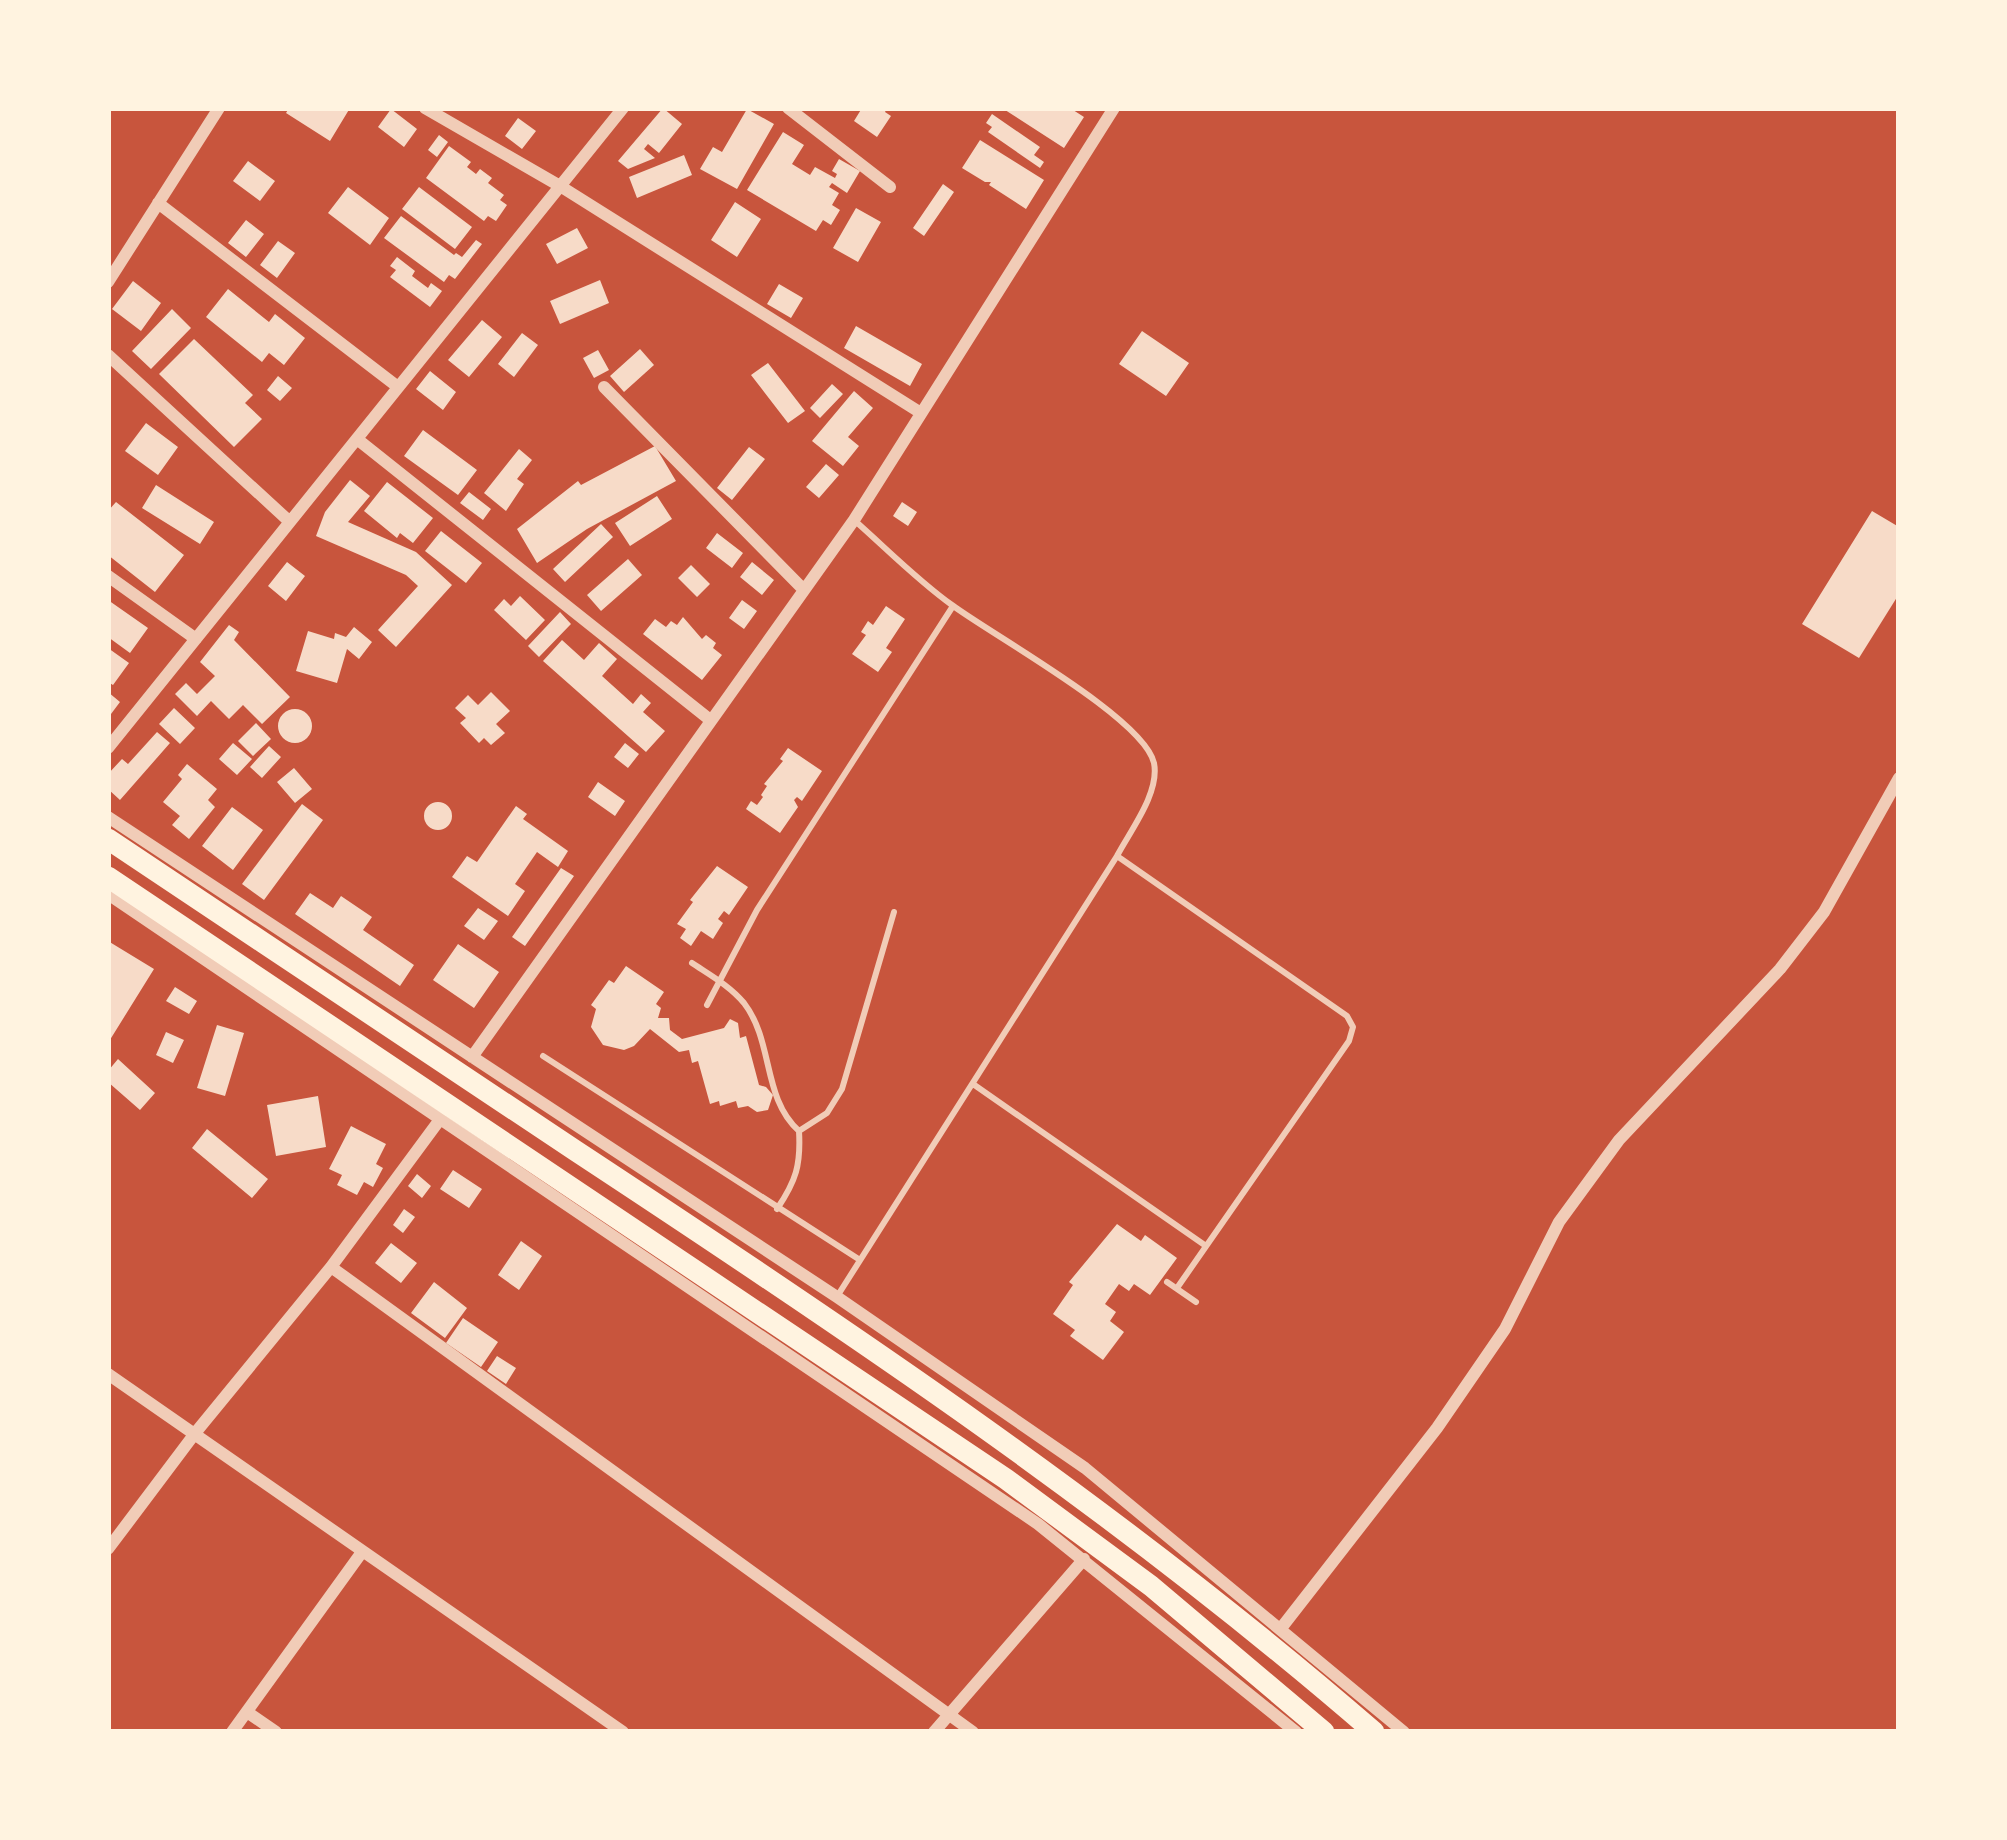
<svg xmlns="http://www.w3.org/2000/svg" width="2007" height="1840" font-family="'Exo 2',sans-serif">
<rect width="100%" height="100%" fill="#c8553d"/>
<path fill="#f7dbc8" d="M289 108H350L330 141 286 113Z
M663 108 682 124 659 153 648 144 644 149 655 158 628 169 618 161Z
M862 108H887L885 112 891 116 877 137 854 121Z
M1002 108H1070L1084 117 1064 148Z
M391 109 417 129 404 147 378 127Z
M747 109 774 124 737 189 700 169 713 147 722 152Z
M992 114 1040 147 1034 155 1044 162 1040 168 988 132 992 127 986 123Z
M518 118 536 131 522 149 505 136Z
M783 132 804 145 792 164 810 175 815 167 835 178 837 174 832 171 839 159 860 171 847 193 832 183 829 187 839 193 832 205 840 210 831 225 823 220 816 231 747 190Z
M439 135 448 142 437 157 428 150Z
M980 140 1044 180 1026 209 989 185 991 182H985L962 168Z
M449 146 471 162 467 167 476 174 480 169 492 178 488 183 504 195 500 200 507 205 496 221 488 216 484 221 426 178Z
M684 155 692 175 637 198 629 177Z
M248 161 275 181 260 201 233 181Z
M943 184 954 192 924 236 913 228Z
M348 187 389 218 370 245 328 213Z
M419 187 472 227 455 249 402 209Z
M735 202 761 219 737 257 711 240Z
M856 208 881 222 858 262 833 248Z
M401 216 454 255 456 253 462 257 476 240 482 244 455 279 449 275 444 282 384 238Z
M246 220 264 234 246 257 228 243Z
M577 228 588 248 557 264 546 244Z
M278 241 295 253 277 278 260 265Z
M397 257 415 271 412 276 428 288 431 283 442 291 430 307 390 277 396 270 390 266Z
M600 280 609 303 560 324 550 301Z
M133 281 161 303 141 331 112 309Z
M779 284 803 298 791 318 767 304Z
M228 289 269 322 275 314 305 338 284 365 269 353 262 362 206 317Z
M172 309 191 328 151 369 132 351Z
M482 320 502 337 469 377 448 360Z
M856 326 922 364 910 386 844 348Z
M1142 331 1189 363 1166 396 1119 364Z
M522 333 538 345 514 377 498 364Z
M194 339 253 395 245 403 262 419 234 447 159 374Z
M640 349 654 365 624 392 610 376Z
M598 350 609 370 594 378 583 358Z
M768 363 805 411 788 423 751 375Z
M430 371 456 392 443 410 416 389Z
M278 376 292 388 280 401 267 390Z
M832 384 843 394 820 418 810 408Z
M854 391 873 408 848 437 859 446 843 466 812 441Z
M146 423 178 447 158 475 125 451Z
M423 430 477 470 458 495 404 456Z
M655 446 676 481 587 529 537 563 517 529 578 481 581 485Z
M749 447 765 459 732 500 717 488Z
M519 449 532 460 517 479 524 484 506 511 484 493Z
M826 464 839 475 819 498 806 487Z
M350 480 370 496 348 522 416 552 452 585 396 647 378 630 418 586 406 575 316 536 325 512Z
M387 482 433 518 413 543 400 533 397 538 364 511Z
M156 485 214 522 200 544 142 508Z
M469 492 491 509 483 520 460 503Z
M657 496 672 519 630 546 615 523Z
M116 502 184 555 155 592 108 555V511Z
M902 502 917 512 908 526 893 516Z
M1872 511 1899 527V594L1859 658 1802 624Z
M601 524 613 537 565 582 553 569Z
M441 531 482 563 466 583 425 551Z
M717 533 743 553 732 568 706 548Z
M628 559 642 575 601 611 587 595Z
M287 562 305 576 286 601 268 586Z
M752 562 774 580 762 595 740 577Z
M691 565 710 584 697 597 678 578Z
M520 596 545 620 526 640 494 610 504 599 511 606Z
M108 600 148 628 130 653 108 637Z
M742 600 757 611 744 629 729 618Z
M886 606 905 619 886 648 892 652 878 672 852 654 866 635 861 632 868 621 873 625Z
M560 612 571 624 539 657 528 646Z
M683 617 702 639 706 635 716 643 713 648 722 655 702 680 643 634 655 619 666 627 671 621 677 625Z
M229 625 239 632 234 640 290 697 262 724 243 705 229 719 211 701 197 716 175 694 186 683 197 694 215 676 200 662Z
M354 627 372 642 359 659 347 649 337 683 296 671 308 631 334 639 335 633 346 637Z
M562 640 584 660 599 643 617 659 602 676 633 704 641 694 651 703 643 712 665 731 646 752 543 661Z
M108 648 129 663 113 685 108 682Z
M108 692 120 702 108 718Z
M491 692 510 711 496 724 505 733 491 745 484 738 479 743 460 723 466 718 455 708 468 695 478 705Z
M174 708 195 728 180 744 159 724Z
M278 726a17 17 0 1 1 34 0a17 17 0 1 1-34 0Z
M256 723 271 739 253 756 238 741Z
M157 732 170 743 120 800 108 789V774L122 759 128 764Z
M233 743 252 759 237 775 219 759Z
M625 743 639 754 628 768 614 757Z
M269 746 281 757 262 778 250 767Z
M788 748 822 771 802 801 797 797 794 800 798 807 780 833 746 809 751 801 757 805 763 797 761 795 767 786 764 784 783 761 780 759Z
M187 764 217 789 208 800 215 807 189 839 172 825 180 816 163 802 182 779 178 775Z
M294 768 312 789 295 803 277 782Z
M598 782 625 801 615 816 588 797Z
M424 816a14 14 0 1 1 28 0a14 14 0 1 1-28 0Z
M302 804 323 820 264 900 242 884Z
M516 806 527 814 523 819 568 851 558 867 537 852 515 884 525 891 508 916 452 877 467 856 477 862Z
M232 807 263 830 233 870 202 846Z
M717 866 748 887 729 915 724 911 718 919 723 923 713 939 701 931 691 946 680 938 686 929 677 924 693 902 690 900Z
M561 868 574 876 525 946 512 937Z
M310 893 333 908 341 896 372 917 363 930 414 965 400 986 295 914Z
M478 908 498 921 484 940 464 926Z
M108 941 154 969 108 1043Z
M458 944 499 972 474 1008 433 980Z
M626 966 664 992 656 1004 661 1008 658 1018H669L670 1030 682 1039 724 1028 730 1019 738 1023 740 1038 746 1036 759 1085 766 1087 773 1095 768 1110 757 1112 748 1106 738 1108 736 1101 720 1106 719 1101 710 1104 698 1061 692 1063 689 1050 679 1052 650 1029 634 1046 624 1050 603 1045 591 1027 596 1009 591 1005 609 980 614 983Z
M175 987 197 1001 189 1014 166 1001Z
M217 1025 244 1033 225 1096 197 1088Z
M166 1032 184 1040 173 1063 156 1055Z
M118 1059 155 1093 140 1110 108 1082V1071Z
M318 1096 326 1147 276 1156 267 1105Z
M351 1126 386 1144 376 1164 383 1168 373 1187 364 1182 357 1195 337 1185 342 1175 329 1169Z
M207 1129 268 1179 252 1198 192 1148Z
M453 1170 482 1189 469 1208 440 1189Z
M417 1174 431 1186 422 1198 408 1186Z
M404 1209 415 1217 403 1233 393 1225Z
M1117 1224 1141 1241 1145 1235 1177 1258 1150 1295 1134 1284 1129 1291 1119 1284 1105 1304 1116 1312 1110 1321 1124 1332 1103 1360 1070 1336 1075 1330 1053 1314 1073 1285 1069 1282Z
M521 1241 542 1256 519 1290 498 1275Z
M391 1243 417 1263 401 1283 375 1263Z
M434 1282 467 1308 445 1338 411 1313Z
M463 1318 498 1342 481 1367 446 1343Z
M497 1356 516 1368 506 1384 487 1371Z"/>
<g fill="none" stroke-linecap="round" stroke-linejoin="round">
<path stroke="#f1ccb7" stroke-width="6" d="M1117 856 1347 1016 1353 1027 1349 1041 1177 1288
M692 963C710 975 730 986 744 1003 774 1042 762 1098 799 1131
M707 1005 757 910 953 606
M543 1056 860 1260
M973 1084 1206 1246
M777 1209C796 1181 801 1165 799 1131L827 1113 842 1089 894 912
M1167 1282 1196 1302
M838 1295 1117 856C1130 831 1160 793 1154 763 1144 718 992 635 952 605 917 580 886 548 854 520"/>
<path stroke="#f1ccb7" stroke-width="12" d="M425 108 560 186 921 413
M788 108 890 187
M158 203 398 387
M108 282 219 108
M108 355 290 522
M604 387 802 588
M357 439 709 719
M108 576 196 639
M108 748 623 108
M108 817 837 1297 1085 1468 1404 1732
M108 894 1038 1524 1296 1732
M472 1057 854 520 1114 108
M331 1267 973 1732
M108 1374 623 1732
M108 1549 196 1432 331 1267 441 1118
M1282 1627 1437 1428 1505 1329 1559 1222 1619 1140 1780 969 1824 912 1899 778
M247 1712 276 1732
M232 1732 362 1552
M934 1732 1084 1559"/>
<path stroke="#fff3e0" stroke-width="21" d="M108 839C264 943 419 1047 576 1151 851 1332 1124 1515 1374 1732
M108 877 1006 1479 1151 1586 1324 1732"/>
</g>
<rect width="2007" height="1840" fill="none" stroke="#fff3e0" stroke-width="222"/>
</svg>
